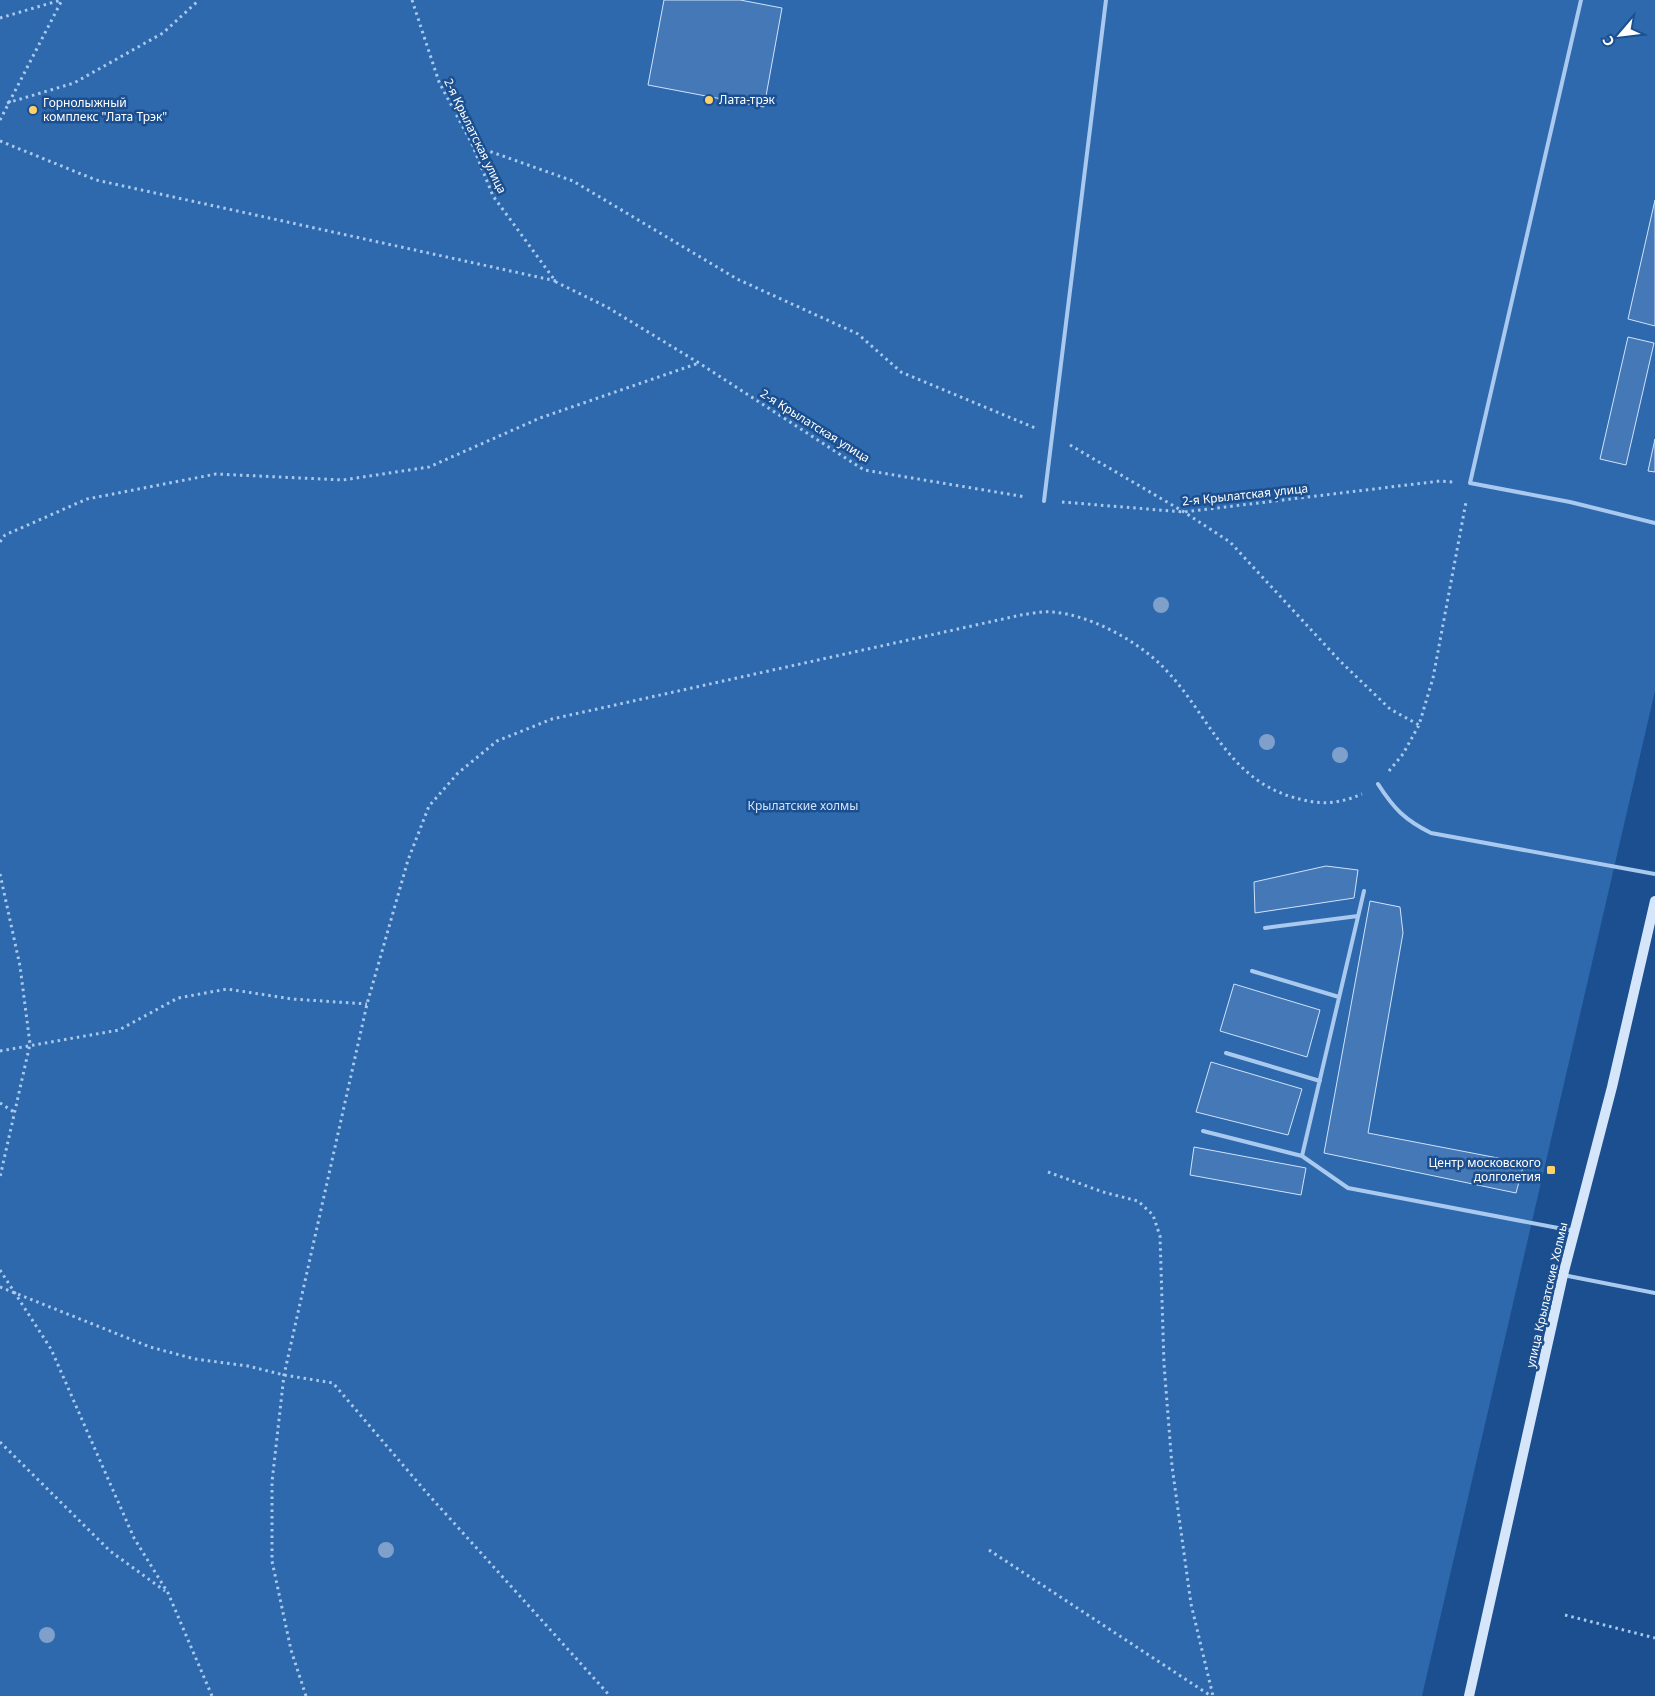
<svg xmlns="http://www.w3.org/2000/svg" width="1655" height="1696" font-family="'Noto Sans',sans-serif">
<rect width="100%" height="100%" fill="#1b4f8f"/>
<path fill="#2e69ad" d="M0 0H1655V691L1422 1696H0Z"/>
<path fill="#4478b7" stroke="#cfe3fa" d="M664 0H740L782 8 764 107 648 85Z
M1655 200V326L1628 319Z
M1628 337 1654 343 1626 465 1600 459Z
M1655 439V472L1648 471Z
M1326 866 1358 870 1354 898 1255 913 1254 882Z
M1370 901 1400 907 1403 933 1368 1133 1524 1163 1516 1193 1324 1153Z
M1234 984 1320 1010 1307 1057 1220 1031Z
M1211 1062 1302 1089 1288 1135 1196 1112Z
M1194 1147 1306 1168 1301 1195 1190 1175Z"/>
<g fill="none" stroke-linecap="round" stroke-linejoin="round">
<path stroke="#a9c9ee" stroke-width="3" stroke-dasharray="2.5 4" stroke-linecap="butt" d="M412 0 439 82 472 144 493 196 556 282 607 307 699 363 864 470 1026 497
M0 18 61 0
M7 103 74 83 163 33 199 0
M0 120 62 0
M0 141 96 180 556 281
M472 145 573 181 737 279 858 334 901 372 1035 428
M1070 445 1184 512 1230 542 1339 660 1390 709 1419 725
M1062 502 1184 512 1440 481 1453 482
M0 542 5 535 87 499 216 474 343 480 429 467 540 418 699 363
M1389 771 1403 754 1419 725 1433 678 1466 502
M0 874 20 966 30 1044 0 1177
M0 1051 119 1030 178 998 227 989 292 999 367 1004
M0 1103 14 1112
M1048 1172 1103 1192 1138 1201 1153 1215 1160 1236 1164 1364 1172 1466 1191 1604 1213 1696
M0 1270 51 1349 134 1538 168 1593 212 1696
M0 1287 150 1347 195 1359 248 1366 284 1375 333 1383 426 1492 610 1696
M0 1442 110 1551 165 1591
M989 1550 1211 1696
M1565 1615 1655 1638
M306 1696 291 1650 272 1561V1482L284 1375 367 1004 408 860 429 806 458 773 497 741 552 719 1021 615C1030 614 1041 611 1051 612 1089 614 1138 641 1164 668 1209 714 1226 777 1292 797 1319 805 1336 805 1362 794"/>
<path stroke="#a9c9ee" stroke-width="4" d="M1581 0 1470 483 1570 502 1655 523
M1044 501 1106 0
M1378 784C1394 809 1405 820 1431 833L1655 874
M1364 891 1302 1156 1348 1188 1574 1231
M1265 928 1358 916
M1252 971 1339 997
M1226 1053 1320 1081
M1203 1131 1302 1156
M1563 1275 1655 1293"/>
<path stroke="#d6e6fa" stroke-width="10" d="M1469 1696 1563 1275 1612 1087 1655 901"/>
</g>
<g fill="#7ea0ca">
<circle cx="1161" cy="605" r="8"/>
<circle cx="1267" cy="742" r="8"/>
<circle cx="1340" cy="755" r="8"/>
<circle cx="386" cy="1550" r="8"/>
<circle cx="47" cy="1635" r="8"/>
</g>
<g fill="#ffd166" stroke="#1b4f8f" stroke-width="2">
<circle cx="709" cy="100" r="5"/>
<circle cx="33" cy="110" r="5"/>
<rect x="1546" y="1165" width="10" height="10" rx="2.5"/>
</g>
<g text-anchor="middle" stroke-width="5" stroke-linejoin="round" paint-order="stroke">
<g font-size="12" fill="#fff" stroke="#1b4f8f" text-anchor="start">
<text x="719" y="104">Лата-трэк</text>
<text x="43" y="107">Горнолыжный<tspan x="43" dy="14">комплекс "Лата Трэк"</tspan></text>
<text x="1541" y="1167" text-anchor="end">Центр московского<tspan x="1541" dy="14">долголетия</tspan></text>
</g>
<g font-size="12" fill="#fff" stroke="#1b4f8f">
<text transform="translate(475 136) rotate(64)" y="4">2-я Крылатская улица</text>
<text transform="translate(815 426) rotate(32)" y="4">2-я Крылатская улица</text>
<text transform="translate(1245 495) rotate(-6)" y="4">2-я Крылатская улица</text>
<text transform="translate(1547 1295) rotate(-77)" y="4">улица Крылатские Холмы</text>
</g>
<g font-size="12" fill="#cfe3fa" stroke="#1b4f8f">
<text x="803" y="810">Крылатские холмы</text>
</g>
</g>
<g transform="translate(1620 35) rotate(242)" stroke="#1b4f8f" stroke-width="4" paint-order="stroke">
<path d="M0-4L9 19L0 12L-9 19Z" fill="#ffffff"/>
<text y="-8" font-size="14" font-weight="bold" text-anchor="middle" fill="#ffffff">С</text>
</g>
</svg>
